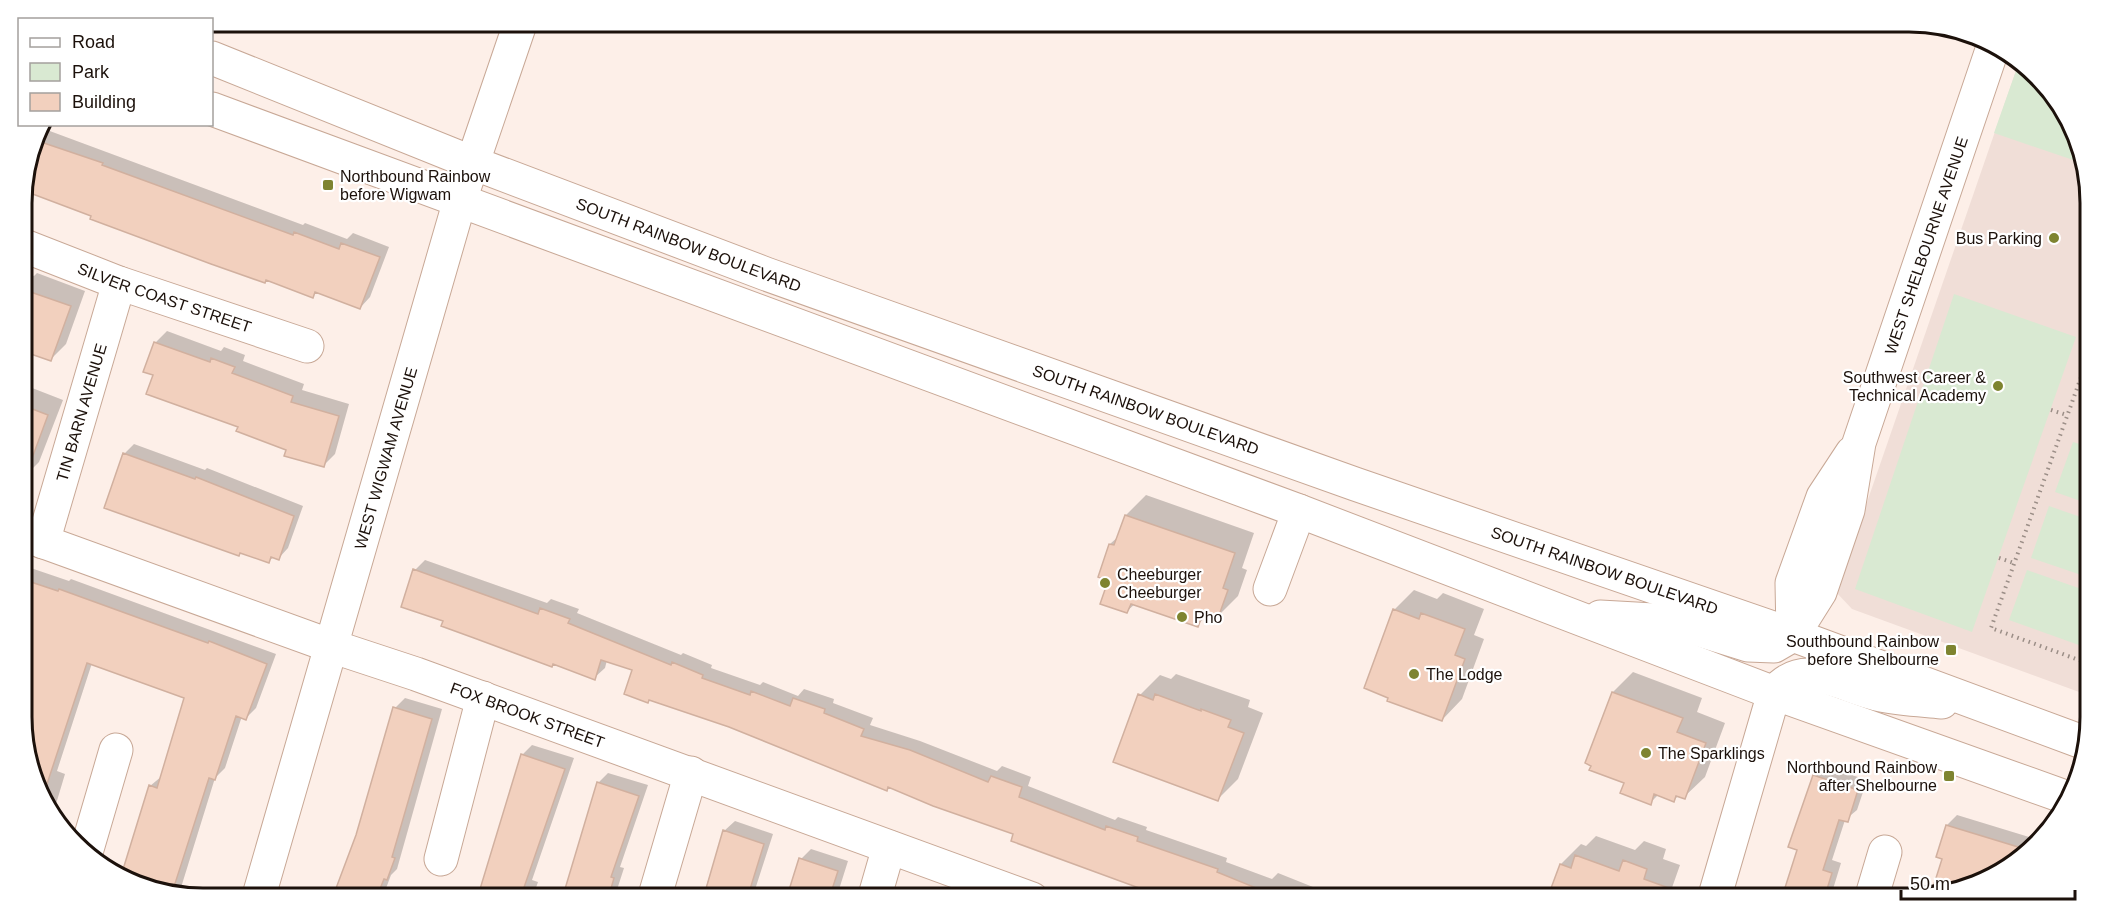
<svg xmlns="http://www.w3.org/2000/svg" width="2111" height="920" font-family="Arial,sans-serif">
<rect width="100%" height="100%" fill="#fdefe8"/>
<path fill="#f0ded7" d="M2018 65 2052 92 2088 179 2090 696 1852 609 1836 592Z"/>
<path fill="#d9e9d2" d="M2018 65 2052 92 2082 163 1994 133Z
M1954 294 2076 337 1972 632 1855 589Z
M2073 442 2089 447V504L2055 492Z
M2049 506 2089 520 2090 578 2031 558Z
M2027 570 2090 592V649L2009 620Z"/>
<path fill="#0003" d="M39 127 303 225 305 223 347 239 353 233 389 247 370 297 360 308 317 291 312 296 30 192 28 194 21 192Z
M22 272 34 276 37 273 85 291 66 344 51 359 22 349Z
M167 331 221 351 224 347 245 355 243 361 304 384 302 390 349 404 335 454 323 466 240 426 145 371 156 342Z
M27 386 63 400 39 462 24 477 22 391Z
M134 444 205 470 207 468 303 506 288 548 278 559 273 557 268 562 241 552 124 454Z
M1146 495 1254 533 1242 568 1247 570 1238 596 1218 616 1209 614 1197 625 1135 604 1127 611 1110 580V544L1119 536 1126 515Z
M425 560 547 603 551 599 579 609 577 613 681 655 683 653 712 665 711 668 760 685 763 682 798 696 804 689 834 699 833 703 873 718 870 725 920 741 997 771 1002 766 1031 777 1028 786 1115 820 1118 817 1147 827 1146 830 1227 858 1226 862 1272 879 1278 873 1343 899H1175L1015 833 889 786 886 789 730 726 651 699 648 701 634 669 607 660 605 668 594 678 445 620 415 570Z
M22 565 69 581 71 579 276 654 256 708 246 718 242 716 225 768 215 778 179 894 134 885 123 877 150 786 162 776 186 697 92 663 57 771 65 774 53 814 23 741 22 690 39 639 22 634Z
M1414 590 1437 599 1443 593 1484 609 1474 635 1484 639 1462 699 1442 720 1394 610Z
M1633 672 1702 698 1697 712 1725 723 1705 777 1684 797 1679 795 1674 800 1659 794 1650 803 1626 782 1587 762 1613 692Z
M1176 674 1250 700 1248 707 1263 713 1238 779 1218 799 1140 695 1160 675 1171 679Z
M405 698 442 709 397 869 391 875 382 899H334L358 836 395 708Z
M532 745 574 758 532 880 538 882 532 899H478L522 755Z
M1824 766 1867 780 1857 810 1845 820 1832 860 1841 863 1830 899H1782L1799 849 1814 776Z
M608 773 648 785 620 867 624 868 614 899H564L598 783Z
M1957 815 2036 839 2019 862 1967 889 1932 896 1944 858 1947 825Z
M735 821 773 834 752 899H702L724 831Z
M1596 836 1635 850 1644 841 1666 849 1663 859 1680 865 1668 899H1549L1561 864 1581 844 1586 846Z
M811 849 848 861 836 899H789L801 859Z
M941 895 953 899H937Z"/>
<path fill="#f2d0be" stroke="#d1b09f" stroke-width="1.5" d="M35 140 103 163 102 165 293 235 294 232 339 249 341 243 380 257 360 309 315 292 313 298 266 280 265 283 211 264 90 219 91 216 22 190Z
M22 289 71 306 51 361 22 351Z
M154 342 210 362 211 358 235 367 232 373 293 396 291 402 339 416 324 467 284 456 286 450 236 431 238 427 146 394 153 375 143 372Z
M22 405 48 415 24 480H22Z
M123 453 195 479 196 477 294 516 279 560 271 557 269 563 240 553 239 556 104 508Z
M1125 515 1235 553 1223 588 1228 590 1218 618 1203 613 1198 627 1131 604 1127 613 1100 604 1108 581 1098 577 1109 544 1114 545Z
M413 569 538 614 540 608 570 619 568 623 671 665 672 662 703 675 702 678 750 695 751 691 790 706 793 698 825 709 824 713 864 729 861 736 910 750 988 782 991 776 1022 787 1019 797 1105 830 1106 826 1138 837 1137 841 1218 869 1217 872 1283 899H1169L1011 841 1013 834 933 806 888 787 887 791 729 727 649 700 648 703 624 694 632 670 601 660 595 680 553 664 552 667 474 638 441 626 443 621 401 607Z
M22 579 58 591 59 589 208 643 209 641 267 664 246 720 236 716 215 780 209 778 172 893 134 885 121 876 149 785 157 788 184 698 87 663 44 793 23 741Z
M1393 609 1419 619 1421 613 1465 629 1455 655 1465 659 1442 721 1387 701 1388 698 1364 688Z
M1612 692 1683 718 1677 732 1706 743 1685 799 1676 796 1674 802 1654 794 1651 805 1620 793 1624 783 1589 770 1591 766 1585 763Z
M1138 694 1153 700 1155 694 1201 711V709L1231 720 1228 727 1244 733 1218 801 1113 762Z
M393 707 432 719 392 857 395 858 387 880 384 879 376 899H332L356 835Z
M521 754 565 769 520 899H477Z
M1813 775 1858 790 1848 822 1839 820 1823 870 1832 873 1824 899H1798L1783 894 1797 850 1788 847Z
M597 782 639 796 611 877 614 878 608 899H562Z
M1946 825 2028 850 2019 862 1967 889 1930 897 1942 859 1936 857Z
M723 830 764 844 747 899H703Z
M1575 855 1619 871 1623 860 1647 869 1644 879 1691 896V899H1547L1560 864 1571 868Z
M799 858 838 871 829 899H816L789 890Z"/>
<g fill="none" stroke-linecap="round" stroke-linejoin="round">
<g stroke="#c8a896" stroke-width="35">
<g id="minor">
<path id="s1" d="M22 245 119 283 307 346"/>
<path id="s2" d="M22 534 331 646 416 674 1032 899"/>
<path id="s3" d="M43 542 119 283"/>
<path d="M1270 589 1299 511"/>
<path id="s4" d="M1793 635 1820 592 1848 510 1859 443 1993 47"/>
<path d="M1793 635 1792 583 1823 497 1852 453"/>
<path d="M87 849 116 750"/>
<path d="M441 859 483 698"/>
<path id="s5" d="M258 899 460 200 521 21"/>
<path d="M654 899 691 773"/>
<path d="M874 899 889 847"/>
<path d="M1714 899 1774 693"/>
<path d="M1871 899 1885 852"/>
</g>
</g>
<g stroke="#c8a896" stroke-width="35">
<g id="major">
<path id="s6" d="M212 58 473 163 766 274 1355 484 1793 635 2085 743"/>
<path d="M212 109 1299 511 1774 693 2068 798"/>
<path d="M1600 617 1671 621 1748 645 1774 646 1793 635"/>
<path d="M1774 693C1805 655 1843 688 1881 695 1901 699 1922 700 1942 702"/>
</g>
</g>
<path stroke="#9b8e87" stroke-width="4" stroke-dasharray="1.5 4.5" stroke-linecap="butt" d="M2089 355 1991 628 2090 664
M2051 410 2067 415
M1999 558 2014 563"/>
<use href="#minor" stroke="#fff" stroke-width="33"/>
<use href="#major" stroke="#fff" stroke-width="33"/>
</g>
<g fill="#7e8430" stroke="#fff" stroke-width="2">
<rect x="322" y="179" width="12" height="12" rx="3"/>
<circle cx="2054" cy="238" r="6"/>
<circle cx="1998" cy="386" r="6"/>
<circle cx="1105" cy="583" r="6"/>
<circle cx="1182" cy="617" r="6"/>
<rect x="1945" y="644" width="12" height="12" rx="3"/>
<circle cx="1414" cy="674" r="6"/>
<circle cx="1646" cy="753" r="6"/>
<rect x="1943" y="770" width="12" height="12" rx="3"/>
</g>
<g text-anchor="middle" stroke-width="4.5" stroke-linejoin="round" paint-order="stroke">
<g font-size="16" fill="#1c110b" stroke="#fff" text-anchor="start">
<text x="340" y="182">Northbound Rainbow<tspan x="340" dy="18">before Wigwam</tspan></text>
<text x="2042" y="244" text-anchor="end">Bus Parking</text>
<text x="1986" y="383" text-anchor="end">Southwest Career &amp;<tspan x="1986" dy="18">Technical Academy</tspan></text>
<text x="1117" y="580">Cheeburger<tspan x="1117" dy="18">Cheeburger</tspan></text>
<text x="1194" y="623">Pho</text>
<text x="1939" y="647" text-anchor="end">Southbound Rainbow<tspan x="1939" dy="18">before Shelbourne</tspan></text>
<text x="1426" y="680">The Lodge</text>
<text x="1658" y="759">The Sparklings</text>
<text x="1937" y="773" text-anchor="end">Northbound Rainbow<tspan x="1937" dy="18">after Shelbourne</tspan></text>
</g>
<g font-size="16" fill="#1c110b" stroke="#fff">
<text dy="6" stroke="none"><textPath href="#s6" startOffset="512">SOUTH RAINBOW BOULEVARD</textPath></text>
<text dy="6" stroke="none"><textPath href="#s4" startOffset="414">WEST SHELBOURNE AVENUE</textPath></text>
<text dy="6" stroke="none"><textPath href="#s1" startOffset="152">SILVER COAST STREET</textPath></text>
<text dy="6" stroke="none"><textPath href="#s6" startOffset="998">SOUTH RAINBOW BOULEVARD</textPath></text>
<text dy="6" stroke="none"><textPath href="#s3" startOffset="135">TIN BARN AVENUE</textPath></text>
<text dy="6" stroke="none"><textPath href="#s5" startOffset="459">WEST WIGWAM AVENUE</textPath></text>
<text dy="6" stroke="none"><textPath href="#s6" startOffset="1484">SOUTH RAINBOW BOULEVARD</textPath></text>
<text dy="6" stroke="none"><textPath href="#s2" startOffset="537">FOX BROOK STREET</textPath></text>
</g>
</g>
<path d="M0 0H2111V920H0ZM203 32H1909A171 171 0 0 1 2080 203V717A171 171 0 0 1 1909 888H203A171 171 0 0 1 32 717V203A171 171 0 0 1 203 32Z" fill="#fff" fill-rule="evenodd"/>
<path fill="none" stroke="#1c110b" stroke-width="3" d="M203 32H1909A171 171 0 0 1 2080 203V717A171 171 0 0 1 1909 888H203A171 171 0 0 1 32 717V203A171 171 0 0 1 203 32Z"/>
<rect x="18" y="18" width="195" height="108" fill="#ffffff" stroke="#a4a09d" stroke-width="1.5"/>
<rect x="30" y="38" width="30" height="9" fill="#ffffff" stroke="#a4a09d" stroke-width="1.5"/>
<text x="72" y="48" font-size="18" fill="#1c110b">Road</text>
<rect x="30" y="63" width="30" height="18" fill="#d9e9d2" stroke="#a4a09d" stroke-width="1.5"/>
<text x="72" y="78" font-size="18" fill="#1c110b">Park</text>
<rect x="30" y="93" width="30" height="18" fill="#f2d0be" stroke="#a4a09d" stroke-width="1.5"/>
<text x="72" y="108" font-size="18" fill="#1c110b">Building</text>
<path d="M1901 890v9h174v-9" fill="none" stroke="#1c110b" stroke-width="3"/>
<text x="1910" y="890" font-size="18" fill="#1c110b" stroke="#ffffff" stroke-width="4.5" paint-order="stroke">50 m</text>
</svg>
